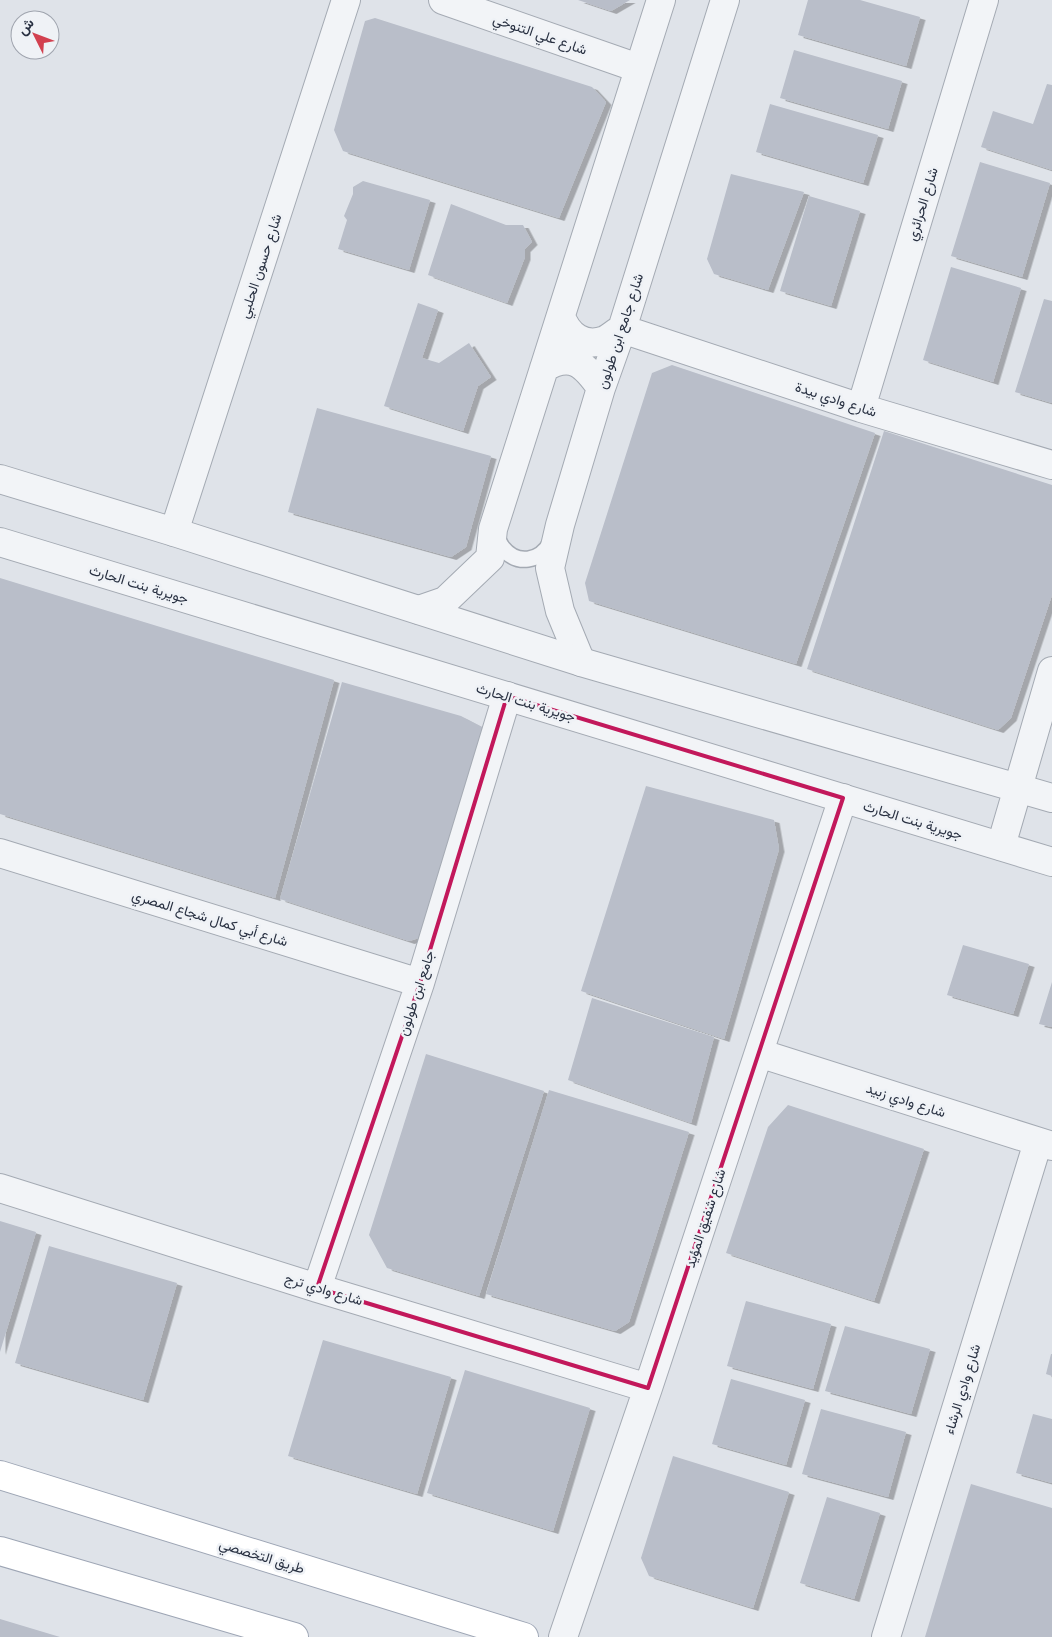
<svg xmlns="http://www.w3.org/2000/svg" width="1052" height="1637" font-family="Mulish,Vazirmatn,sans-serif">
<defs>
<filter id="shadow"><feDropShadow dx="5.5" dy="3" stdDeviation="0" flood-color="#0004"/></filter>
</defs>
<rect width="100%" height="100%" fill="#dfe3e9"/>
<path fill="#b9bec9" filter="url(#shadow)" d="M578 0H630L611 11Z
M808 0H860L920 17 906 66 798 35Z
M375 18 592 87 606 102 559 218 343 151 334 130 365 21Z
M794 50 902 81 888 129 780 98Z
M1047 84 1052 85V170L981 147 993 111 1033 124Z
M770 104 878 135 863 183 756 152Z
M980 162 1050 183 1022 277 951 256Z
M731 174 804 192 768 290 714 274 707 259Z
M363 181 430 200 409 270 338 249 347 220 344 216 353 194V187Z
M809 196 860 211 831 306 780 291Z
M451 204 506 225H523L532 242 525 249V257L507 303 428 275Z
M951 267 1021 288 993 382 923 360Z
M1044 299 1052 301V403L1015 392Z
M418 303 438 310 422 358 439 363 469 343 491 377 478 386 463 431 384 406Z
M672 365 875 433 796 664 589 601 585 583 652 373Z
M317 408 491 456 466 547 451 557 288 512Z
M884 431 1052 485V595L1011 718 998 730 807 669Z
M0 578 334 680 275 898 0 814Z
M342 682 461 716 484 728 422 937 409 941 280 899Z
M646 786 774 820 779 849 724 1039 581 991Z
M963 945 1029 964 1013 1014 947 995Z
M1052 982V1027L1039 1024Z
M592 998 714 1037 691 1123 568 1080Z
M426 1054 544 1091 479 1296 387 1268 369 1235Z
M549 1090 689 1132 629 1322 615 1331 486 1294Z
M788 1105 924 1149 874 1301 726 1253 768 1127Z
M0 1221 36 1232 0 1352Z
M49 1246 177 1283 143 1400 15 1363Z
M746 1301 831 1324 813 1389 727 1366Z
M845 1326 930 1349 911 1414 825 1391Z
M323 1340 451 1377 417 1494 288 1456Z
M1051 1354H1052V1376L1046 1374Z
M465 1370 590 1408 553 1531 427 1493Z
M731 1379 805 1400 786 1465 712 1444Z
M821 1409 906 1432 888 1497 802 1474Z
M1033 1414 1052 1419V1483L1016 1473Z
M673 1456 789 1492 753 1608 649 1576 641 1558Z
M971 1484 1052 1508V1637H925Z
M827 1497 880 1513 854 1599 800 1583Z
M0 1619 60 1637H0Z"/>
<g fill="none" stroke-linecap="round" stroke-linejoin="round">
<g stroke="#a4aab3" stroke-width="18">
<path id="service" d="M495 532C497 537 499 543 502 547 517 566 540 562 551 542"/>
</g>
<g stroke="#a4aab3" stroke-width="30">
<path id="minor" d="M443 0 638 68
M561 316C567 335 584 348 605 340 611 337 616 332 622 329L861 408 1052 465
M544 368C572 351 585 365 601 388
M861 408 984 0
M174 532 346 0
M419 610 445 601 490 558 493 529 661 0
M581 662 560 611 550 568 560 525 601 388 622 329 725 0
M1001 846 1052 671
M0 853 420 983
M759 1053 1052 1146
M0 1188 317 1288 648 1388
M317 1288 420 983 507 696
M563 1637 648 1388 843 798
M886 1637 1038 1142"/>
</g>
<g stroke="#a4aab3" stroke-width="30">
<path id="tertiary" d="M0 479 174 532 581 662 1052 798
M0 542 1052 862"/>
</g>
<g stroke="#9ea6b5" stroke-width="30">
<path id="primary" d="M0 1475 524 1637
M0 1551 294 1637"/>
</g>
<use href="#service" stroke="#f2f4f7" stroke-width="15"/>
<use href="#minor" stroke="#f2f4f7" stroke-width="28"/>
<use href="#tertiary" stroke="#f2f4f7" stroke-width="28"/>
<use href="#primary" stroke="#fff" stroke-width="28"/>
</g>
<path fill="none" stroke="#c2185b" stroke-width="4" stroke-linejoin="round" d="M507 696 843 798 648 1388 317 1288 420 983Z"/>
<g text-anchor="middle" stroke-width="5" stroke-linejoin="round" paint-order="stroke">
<g font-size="14" fill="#283041" stroke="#eff2f6">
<text transform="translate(540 34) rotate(19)" y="5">شارع علي التنوخي</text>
<text transform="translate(922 204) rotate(-73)" y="5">شارع الحرائري</text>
<text transform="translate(260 266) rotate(-72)" y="5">شارع حسون الحلبي</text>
<text transform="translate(620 331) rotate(-72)" y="5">شارع جامع ابن طولون</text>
<text transform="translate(836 399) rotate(18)" y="5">شارع وادي بيدة</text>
<text transform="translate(139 584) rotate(17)" y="5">جويرية بنت الحارث</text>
<text transform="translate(526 702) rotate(17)" y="5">جويرية بنت الحارث</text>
<text transform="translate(913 820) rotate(17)" y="5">جويرية بنت الحارث</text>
<text transform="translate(210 918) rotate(17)" y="5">شارع أبي كمال شجاع المصري</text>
<text transform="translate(416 993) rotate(-72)" y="5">جامع ابن طولون</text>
<text transform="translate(906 1100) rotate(18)" y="5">شارع وادي زبيد</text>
<text transform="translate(705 1218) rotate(-72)" y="5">شارع شفيق المؤيد</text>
<text transform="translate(324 1289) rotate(17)" y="5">شارع وادي ترج</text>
<text transform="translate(962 1389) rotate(-73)" y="5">شارع وادي الرشاء</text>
<text transform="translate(262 1556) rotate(17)" y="5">طريق التخصصي</text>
</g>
</g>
<g transform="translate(35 35) rotate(312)"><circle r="24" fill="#eff2f6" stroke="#9fa4ae"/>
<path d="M0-4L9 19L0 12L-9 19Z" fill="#d2404f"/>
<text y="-8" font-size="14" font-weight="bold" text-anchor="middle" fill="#283041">ش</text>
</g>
</svg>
